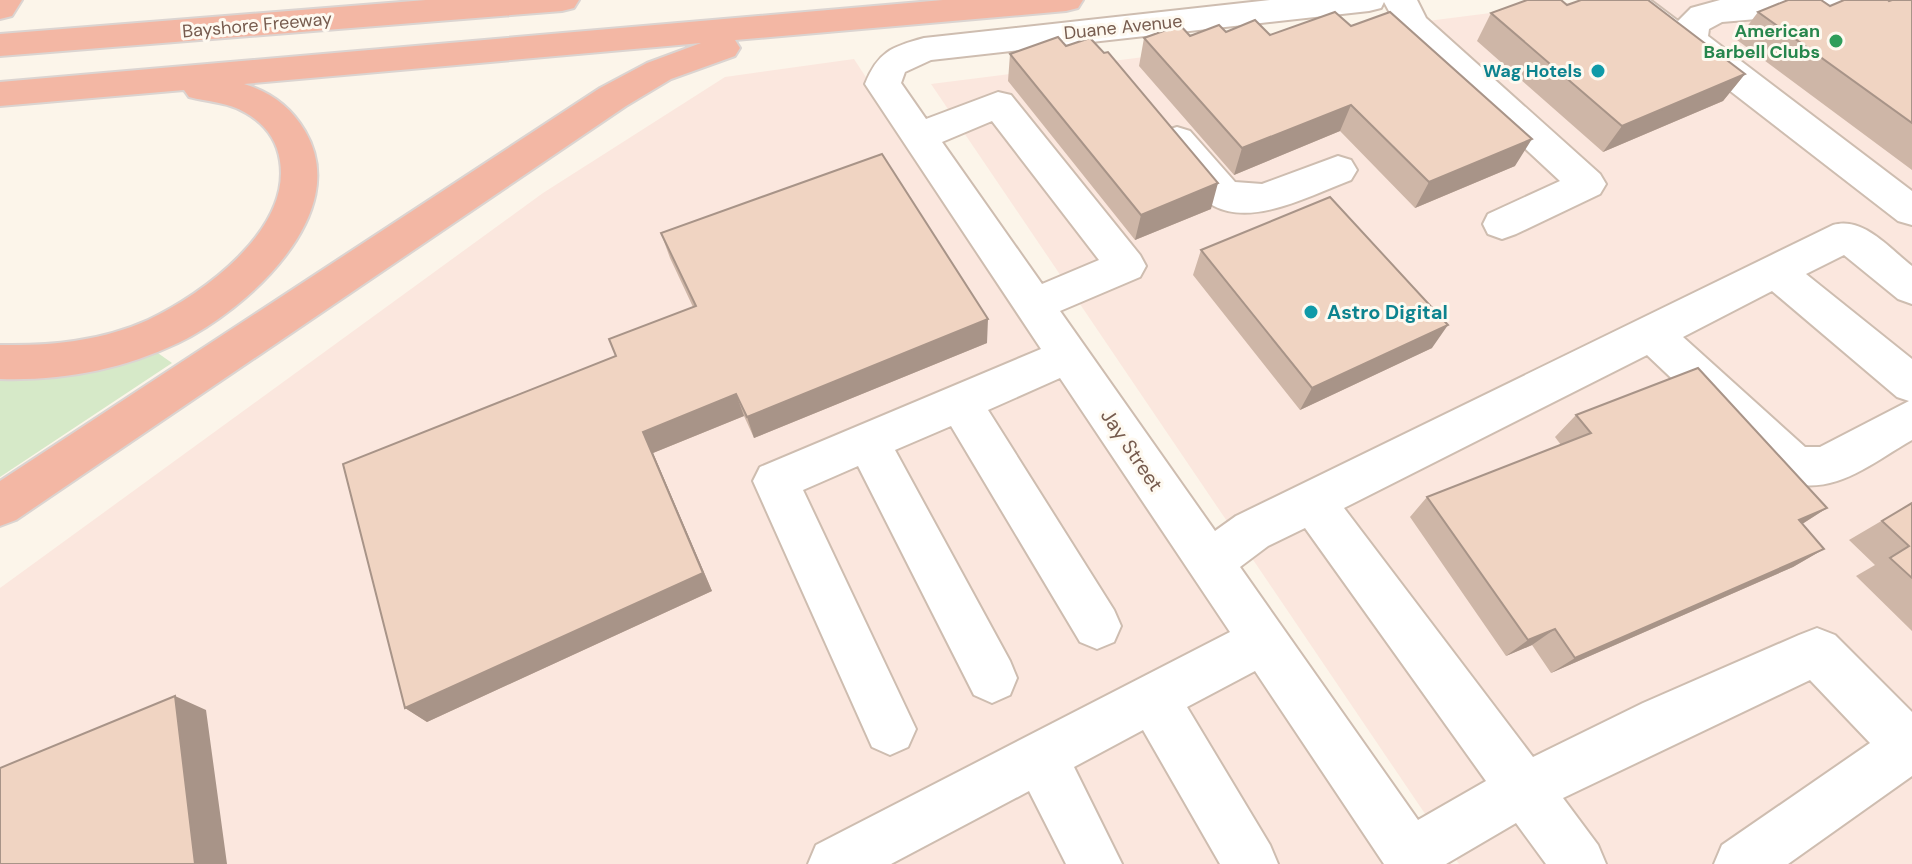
<svg xmlns="http://www.w3.org/2000/svg" width="1912" height="864" font-family="'DM Sans',sans-serif">
<rect width="100%" height="100%" fill="#fcf5ea"/>
<path fill="#fbe7de" d="M1592 0H1912V864H1459L931 84Z
M854 59 1383 864H0V588L543 193 725 77Z"/>
<path fill="#d6e9c8" d="M155 351 172 363 0 477V378C59 380 100 373 155 351Z"/>
<g fill="none" stroke-linecap="round" stroke-linejoin="round">
<g stroke="#cebdb0" stroke-width="4">
<path id="minor" d="M1270 0H1417L1426 18 1600 174 1606 184 1600 194 1516 234 1502 239 1488 234 1483 224 1488 214 1560 181 1401 33 1384 2 1381 8 1369 11 931 60 905 72 901 83 926 119 998 92 1011 95 1140 255 1146 266 1140 277 1060 311 1215 531 1236 516 1833 225C1863 216 1889 248 1912 266V304L1898 299 1844 255 1806 274 1912 359V440C1868 465 1832 499 1779 480L1647 355 1344 508 1533 757 1643 703 1799 635 1817 628 1835 635 1912 712V776L1788 864H1714L1722 845 1870 743 1810 680 1563 798 1598 845 1606 864H1546L1516 823 1446 864H1384L1255 671 1187 707 1270 845 1278 864H1220L1143 730 1074 767 1122 864H1066L1029 791 891 864H808L816 845 1230 632 1060 378 988 410 1114 610 1121 626 1114 642 1097 649 1080 642 951 426 895 450 1010 661 1017 678 1010 695 992 703 974 695 858 466 803 490 916 729 908 747 890 755 872 747 753 481 760 467 1041 349 865 84C878 52 891 47 924 38ZM992 121 1099 260 1042 284 942 142ZM1772 291 1897 397 1909 401 1820 447H1805L1683 337ZM1305 528 1486 781 1418 820 1240 567 1268 546Z
M1611 0H1650L1678 21 1691 8 1720 0H1868L1863 8 1851 11 1722 22 1709 29 1708 36 1912 191V225L1898 221 1689 59 1680 46 1660 41 1616 8Z
M1177 127 1190 131 1235 182 1262 184 1338 156 1351 160 1357 170 1351 180C1313 194 1254 227 1214 206 1199 198 1176 163 1164 149L1159 140 1164 131Z"/>
</g>
<g stroke="#dbd4d1" stroke-width="4">
<path id="highway" d="M0 0H22L12 16 0 19Z
M426 0H579L574 8 562 11 0 56V34Z
M943 0H1083L1078 8 1066 11 735 40 740 48 735 56 671 79 626 106 16 520 0 526V481L600 88 647 63 701 43 244 84C271 92 291 107 305 131 354 214 246 310 178 343 121 370 62 381 0 379V345C51 346 101 341 148 320 203 294 291 230 280 161 277 140 265 124 246 113 228 102 208 102 189 97L184 90 0 106V82Z"/>
</g>
<use href="#minor" fill="#fff" fill-rule="evenodd"/>
<use href="#highway" fill="#f3b7a4" fill-rule="evenodd"/>
</g>
<path fill="#ceb6a7" d="M1912 0V170L1737 40 1758 12Z
M1567 5 1745 74 1723 101 1603 152 1477 41 1491 13Z
M1351 26 1515 166 1415 208 1340 131 1234 175 1139 66 1144 38 1226 32 1270 35Z
M1010 54 1211 209 1135 240 1008 81Z
M661 233 987 343 754 438 744 416 653 453 712 591 427 722 405 708 693 307 670 258Z
M1201 250 1432 348 1300 410 1193 275Z
M1576 415 1827 508 1802 524 1824 549 1793 567 1551 673 1532 645 1506 656 1410 517 1427 497 1561 445 1555 437Z
M1912 503V631L1856 576 1875 565 1849 540Z"/>
<path fill="#a89488" d="M1745 74 1723 101 1603 152 1622 126Z
M1351 105 1340 131 1234 175 1242 148Z
M1532 139 1515 166 1415 208 1429 182Z
M1218 183 1211 209 1135 240 1141 215Z
M988 319 987 343 754 438 747 417Z
M1448 325 1432 348 1300 410 1312 388Z
M736 394 744 416 653 453 712 591 427 722 405 708 643 432Z
M1827 508 1796 528 1799 520Z
M1824 549 1793 567 1551 673 1575 658Z
M1555 629 1532 645 1506 656 1528 640Z
M175 696 206 710 227 864H195Z"/>
<path fill="#f0d4c2" stroke="#a89488" stroke-width="2" d="M1527 0H1561L1567 5 1581 0H1648L1745 74 1622 126 1491 13Z
M1788 0H1821L1830 6 1844 0H1888L1889 1 1892 0H1912V123L1758 12Z
M1335 12 1351 26 1390 12 1532 139 1429 182 1351 105 1242 148 1144 38 1180 25 1190 36 1219 25 1226 32 1255 20 1270 35Z
M1058 37 1066 46 1090 38 1104 53 1108 52 1218 183 1141 215 1010 54Z
M882 154 988 319 747 417 736 394 643 432 703 573 405 708 343 464 616 356 609 339 696 306 661 233Z
M1330 197 1448 325 1312 388 1201 250Z
M1698 368 1827 508 1799 520 1824 549 1575 658 1555 629 1528 640 1427 497 1591 433 1576 415Z
M1912 503V578L1890 558 1909 546 1882 521Z
M175 696 195 864H0V768Z"/>
<circle fill="#2e9e5b" stroke="#fef9f0" stroke-width="3" cx="1836" cy="41" r="8"/>
<g fill="#0f9aa8" stroke="#fef9f0" stroke-width="3">
<circle cx="1598" cy="71" r="8"/>
<circle cx="1311" cy="312" r="8"/>
</g>
<g text-anchor="middle" stroke-width="6" stroke-linejoin="round" paint-order="stroke">
<g font-size="18" fill="#765b4e" stroke="#fef9f0">
<text transform="translate(257 25) rotate(-5)" y="6">Bayshore Freeway</text>
<text transform="translate(1123 27) rotate(-6)" y="6">Duane Avenue</text>
</g>
<g font-size="18" font-weight="bold" fill="#27864d" stroke="#fef9f0" text-anchor="end">
<text x="1820" y="37">American<tspan x="1820" dy="21">Barbell Clubs</tspan></text>
</g>
<g font-size="18" font-weight="bold" fill="#0d838f" stroke="#fef9f0" text-anchor="end">
<text x="1582" y="77">Wag Hotels</text>
</g>
<g font-size="20" font-weight="bold" fill="#0d838f" stroke="#fef9f0" text-anchor="start">
<text x="1327" y="319">Astro Digital</text>
</g>
<g font-size="20" fill="#765b4e" stroke="#fef9f0">
<text transform="translate(1132 450) rotate(56)" y="7">Jay Street</text>
</g>
</g>
</svg>
